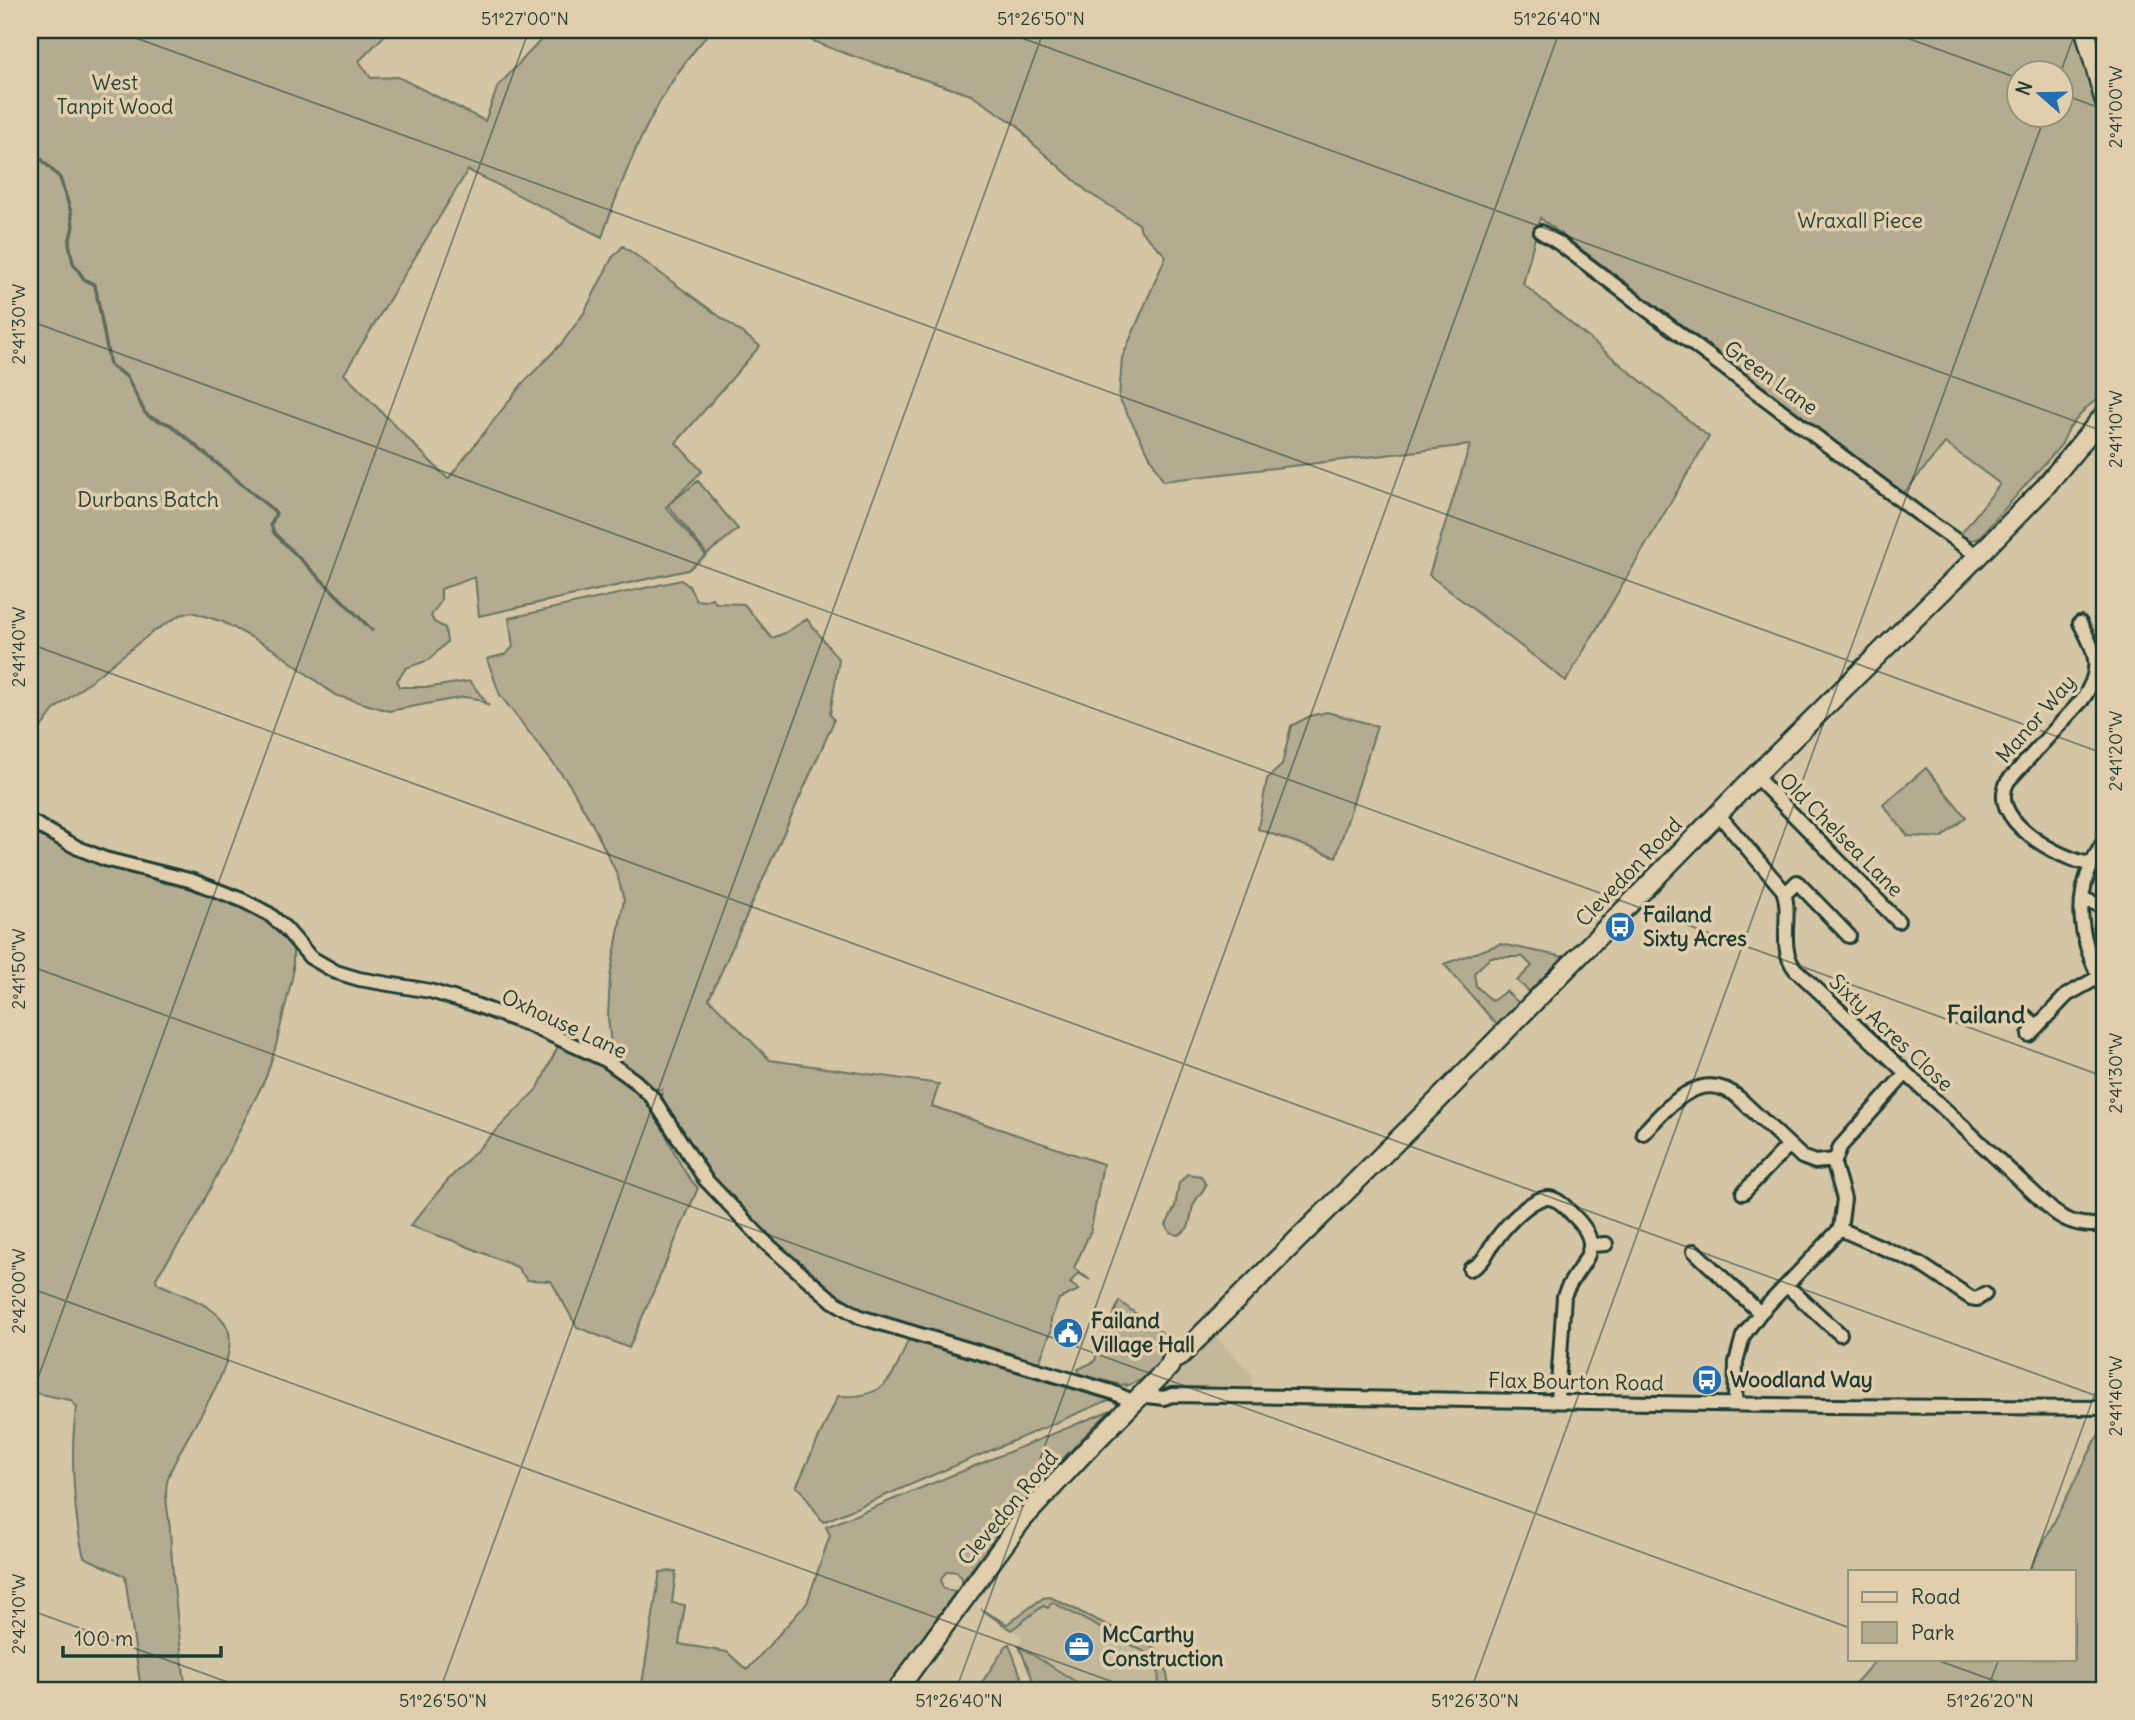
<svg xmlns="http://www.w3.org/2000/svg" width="2135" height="1720" font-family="Delius,sans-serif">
<rect width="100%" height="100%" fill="#d4c5a5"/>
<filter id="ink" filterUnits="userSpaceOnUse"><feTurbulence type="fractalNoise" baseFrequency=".0143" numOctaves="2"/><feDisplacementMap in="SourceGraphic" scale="14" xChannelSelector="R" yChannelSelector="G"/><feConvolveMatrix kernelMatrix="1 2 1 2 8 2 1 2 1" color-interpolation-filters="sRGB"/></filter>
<g filter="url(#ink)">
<path fill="#c3b89a" d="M1214 1335 1251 1373 1252 1389 1191 1390 1169 1387 1167 1382Z
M1051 1602 1158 1659 1159 1690H1089L1019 1646 1023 1637 1011 1630Z"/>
<path fill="#b3ac90" stroke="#697462" stroke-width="2" fill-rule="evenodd" d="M30 30H390L359 61 371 78 398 77 485 121 498 86 550 30H712C657 89 628 162 602 237L468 170 344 374 448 479 523 383 562 343 584 313 612 258 623 246 760 346 676 443 702 471 666 507 706 555 688 570 479 616 475 577 441 589V601L431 616 434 622 445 628 447 642 429 660 406 668 397 681 399 687H431L470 681 489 706 478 699 464 697 389 711 335 695 275 650 223 622 192 612 180 615 150 634 54 710 30 742Z
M786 30H2075L2105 139V393L2086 408 2069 428 2061 445 1978 539 1971 540 1960 535 2000 484 1945 443 1904 493 1540 218 1523 284 1709 437 1566 681 1429 575 1470 445 1163 481 1119 398 1122 358 1166 256 1141 231 1139 224 1089 193 1031 142 1018 126 971 95 838 51ZM2020 74H2062V116H2020Z
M698 481 738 529 707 554 668 505Z
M681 580 689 586 696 600 704 601 712 598 716 603 744 604 772 638 785 633 807 619 839 660 830 714 834 720 830 730 709 999 770 1060 939 1084 932 1106 1103 1164 1091 1230 1074 1268 1090 1280 1078 1273 1070 1283 1079 1290 1059 1299 1051 1319V1331L1039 1363 853 1309 845 1304 764 1234 716 1181 671 1115 662 1097V1089L652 1090 612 1055 608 1017 610 977 624 900 617 874 594 827 570 785 500 695 487 659 506 654 513 647 509 618Z
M1327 712 1377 726 1336 857 1258 829 1267 779 1282 765 1291 726 1310 716Z
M1926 768 1966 817 1941 838 1908 836 1883 805Z
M30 826 160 882 219 894 270 919 289 939 293 949V974L275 1049 266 1077 194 1221 156 1278 157 1283C179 1294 224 1307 229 1333 237 1371 180 1440 168 1478 163 1495 169 1514 170 1531 173 1585 179 1637 186 1690H141L125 1576 84 1557C74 1520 69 1446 77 1407L70 1400 30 1392Z
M1500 944 1565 957 1530 992 1517 981 1532 966 1523 957H1491L1474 973 1476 986 1492 1001 1506 991 1519 1003 1497 1025 1444 964Z
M558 1046C587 1060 626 1073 646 1099 667 1127 673 1162 698 1188L629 1348 577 1327 551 1281 527 1280 517 1267 454 1241 410 1226 448 1180 538 1088Z
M1187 1174 1201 1176 1206 1185C1203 1192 1196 1198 1193 1206 1189 1219 1193 1230 1177 1235L1170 1232 1166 1225 1175 1207 1179 1183Z
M1119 1301 1178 1345 1141 1380 1126 1386V1384L1121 1385 1080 1374 1078 1369 1094 1362Z
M908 1340 915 1342 1109 1400 823 1522 801 1490 796 1487 838 1396C884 1399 893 1380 908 1340Z
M1111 1410C1055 1463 1007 1520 962 1582V1578L957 1572 948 1571C941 1576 939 1582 944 1589L955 1592 885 1690H641L660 1572 676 1571 672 1603 685 1605 679 1644 727 1652 747 1670 807 1603 830 1535 826 1527Z
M2105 1422V1690H1849L1877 1659H2074V1571H2029Z
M1050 1597 1158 1650 1165 1664 1170 1690H1159L1158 1659 1052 1602 1048 1608 1043 1606 1011 1630 981 1609 1007 1624 1043 1598Z
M1009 1644 1026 1690H977L1006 1646Z
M1019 1646 1089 1690H1037Z"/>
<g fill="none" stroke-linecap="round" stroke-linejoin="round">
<path stroke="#5d6c5b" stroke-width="3.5" d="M30 148 60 178 71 212 73 226 69 243 73 263 84 279 95 285 110 365 127 377 145 413 150 417 171 425 274 511 276 513 271 525 274 533 372 630"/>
<g stroke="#1f3d34" stroke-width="18">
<path id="minor" d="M1541 232 1560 244 1920 515 1978 556
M2080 623C2097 653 2103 670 2082 700L2008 781C1986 819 2059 859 2090 864
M1755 776 1898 921
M1718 814 1783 890C1793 915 1777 946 1795 969L2053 1211C2068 1223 2086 1227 2105 1224
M30 821 78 848 105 859 193 881 242 900 269 914 286 929 310 957 336 972 359 979 430 991 473 1004 532 1026 606 1060 635 1081 652 1097 705 1179 767 1244 833 1301 860 1317 1112 1392 1134 1402
M2105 840C2071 892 2076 935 2105 988
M1785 894 1797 882 1849 936
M2083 899 2105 907
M2025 1016 2037 1026
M2029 1035 2067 995 2099 977
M1643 1133C1669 1106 1701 1066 1739 1098L1802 1157 1815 1162 1835 1160
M1743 1193 1788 1146
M1840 1229 1920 1264 1971 1298 1977 1299 1985 1294
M1591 1245 1606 1244
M1694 1251 1760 1313
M1470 1269C1485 1263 1485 1254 1494 1242 1504 1228 1534 1192 1553 1199 1561 1201 1568 1210 1574 1216 1610 1251 1576 1263 1564 1296L1557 1401
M1787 1286 1840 1334
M1140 1395 1164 1398 1172 1395 1827 1406 2105 1408
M1735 1404 1736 1362 1743 1336 1760 1313 1840 1229 1844 1199 1834 1164 1840 1147 1906 1073"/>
</g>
<g stroke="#1f3d34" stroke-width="23">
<path id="secondary" d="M2085 30 2105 102
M897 1690 1022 1520 1085 1452 1169 1367 1172 1360 1179 1357 1439 1099 1755 776 1978 556 2044 488 2105 414"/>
</g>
<use href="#minor" stroke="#e0ceac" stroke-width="12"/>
<use href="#secondary" stroke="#e0ceac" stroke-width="18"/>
</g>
</g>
<path fill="none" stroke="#1f3d34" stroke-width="2" stroke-opacity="0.45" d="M114 30 2105 754M1000 30 2105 432M1885 30 2020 79M2060 74 2076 30M2062 94 2105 110M30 321 2105 1077M30 644 2105 1399M30 966 1850 1628M30 1288 1135 1690M30 1400 529 30M2030 1571 2105 1366M30 1610 249 1690M1934 1659 2020 1690M440 1690 1044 30M956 1690 1560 30M1471 1690 2045 116M1987 1690 1999 1659"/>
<defs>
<g id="bus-disc" transform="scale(1.575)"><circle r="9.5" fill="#1f6fb2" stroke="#e0ceac"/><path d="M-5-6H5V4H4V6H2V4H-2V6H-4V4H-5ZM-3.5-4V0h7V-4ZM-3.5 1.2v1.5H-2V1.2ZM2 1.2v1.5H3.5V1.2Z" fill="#fff"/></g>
<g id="civic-disc" transform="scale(1.575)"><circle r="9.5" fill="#1f6fb2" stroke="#e0ceac"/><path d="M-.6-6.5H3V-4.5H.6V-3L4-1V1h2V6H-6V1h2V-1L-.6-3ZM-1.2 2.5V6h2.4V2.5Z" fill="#fff"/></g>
<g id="office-disc" transform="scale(1.575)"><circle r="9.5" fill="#1f6fb2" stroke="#e0ceac"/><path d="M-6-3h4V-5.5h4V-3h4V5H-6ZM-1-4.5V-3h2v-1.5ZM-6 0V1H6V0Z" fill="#fff"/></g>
</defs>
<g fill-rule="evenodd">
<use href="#bus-disc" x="1620" y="927"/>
<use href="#civic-disc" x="1068" y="1333"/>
<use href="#bus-disc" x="1707" y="1380"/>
<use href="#office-disc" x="1079" y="1647"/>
</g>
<g text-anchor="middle" stroke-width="7" stroke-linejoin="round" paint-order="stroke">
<g font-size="21" fill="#264339" stroke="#e0ceac">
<text x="115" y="90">West<tspan x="115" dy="24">Tanpit Wood</tspan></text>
<text x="1860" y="228">Wraxall Piece</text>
<text x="148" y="507">Durbans Batch</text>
</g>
<g font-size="21" fill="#1f3d34" stroke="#e0ceac">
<text transform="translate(1771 378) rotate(36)" y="7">Green Lane</text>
<text transform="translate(2036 719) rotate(-49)" y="7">Manor Way</text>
<text transform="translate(1841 835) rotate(45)" y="7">Old Chelsea Lane</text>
<text transform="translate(1629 872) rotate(-46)" y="7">Clevedon Road</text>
<text transform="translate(564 1024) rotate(25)" y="7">Oxhouse Lane</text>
<text transform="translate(1891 1033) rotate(43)" y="7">Sixty Acres Close</text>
<text transform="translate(1576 1382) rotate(1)" y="7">Flax Bourton Road</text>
<text transform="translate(1008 1508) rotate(-50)" y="7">Clevedon Road</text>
</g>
<g font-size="21" font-weight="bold" fill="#1f3d34" stroke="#e0ceac" text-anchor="start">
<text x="1643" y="922">Failand<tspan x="1643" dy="24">Sixty Acres</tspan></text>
<text x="1091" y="1328">Failand<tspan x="1091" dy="24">Village Hall</tspan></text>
<text x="1730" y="1387">Woodland Way</text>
<text x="1102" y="1642">McCarthy<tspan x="1102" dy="24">Construction</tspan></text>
</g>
<g font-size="24" font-weight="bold" fill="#1f3d34" stroke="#e0ceac">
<text x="1986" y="1023">Failand</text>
</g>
</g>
<rect width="2135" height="1720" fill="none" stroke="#e0ceac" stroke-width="77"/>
<rect x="1848" y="1570" width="228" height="91" fill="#e0ceac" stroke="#93947c" stroke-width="2"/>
<rect x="1862" y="1592" width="35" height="10" fill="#e0ceac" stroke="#93947c" stroke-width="2"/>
<text x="1911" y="1604" font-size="21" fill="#1f3d34">Road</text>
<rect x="1862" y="1622" width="35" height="21" fill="#b3ac90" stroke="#93947c" stroke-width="2"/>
<text x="1911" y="1640" font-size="21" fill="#1f3d34">Park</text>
<g transform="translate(2040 94) rotate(290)"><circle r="33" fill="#e0ceac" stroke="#93947c" stroke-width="2"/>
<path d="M0-5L12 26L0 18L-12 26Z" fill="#1f6fb2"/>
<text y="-10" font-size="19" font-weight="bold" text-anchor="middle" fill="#1f3d34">N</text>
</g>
<path d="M63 1646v10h158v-10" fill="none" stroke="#1f3d34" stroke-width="3.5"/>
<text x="74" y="1646" font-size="21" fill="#1f3d34" stroke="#e0ceac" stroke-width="5" paint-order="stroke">100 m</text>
<rect x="38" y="38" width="2058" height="1644" fill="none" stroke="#1f3d34" stroke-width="2.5"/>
<g font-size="18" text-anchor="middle" fill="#1f3d34">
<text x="525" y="25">51°27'00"N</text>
<text x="1041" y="25">51°26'50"N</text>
<text x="1557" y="25">51°26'40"N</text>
<text transform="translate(2116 107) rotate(-90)" y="6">2°41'00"W</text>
<text transform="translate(19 324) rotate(-90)" y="6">2°41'30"W</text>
<text transform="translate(2116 429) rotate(-90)" y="6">2°41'10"W</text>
<text transform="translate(19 647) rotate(-90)" y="6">2°41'40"W</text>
<text transform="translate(2116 751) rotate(-90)" y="6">2°41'20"W</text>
<text transform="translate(19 969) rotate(-90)" y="6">2°41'50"W</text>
<text transform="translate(2116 1073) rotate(-90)" y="6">2°41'30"W</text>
<text transform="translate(19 1291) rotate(-90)" y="6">2°42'00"W</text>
<text transform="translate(2116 1396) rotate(-90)" y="6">2°41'40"W</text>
<text transform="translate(19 1614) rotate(-90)" y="6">2°42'10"W</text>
<text x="443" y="1707">51°26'50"N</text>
<text x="959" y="1707">51°26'40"N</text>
<text x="1475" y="1707">51°26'30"N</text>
<text x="1990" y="1707">51°26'20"N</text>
</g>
</svg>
